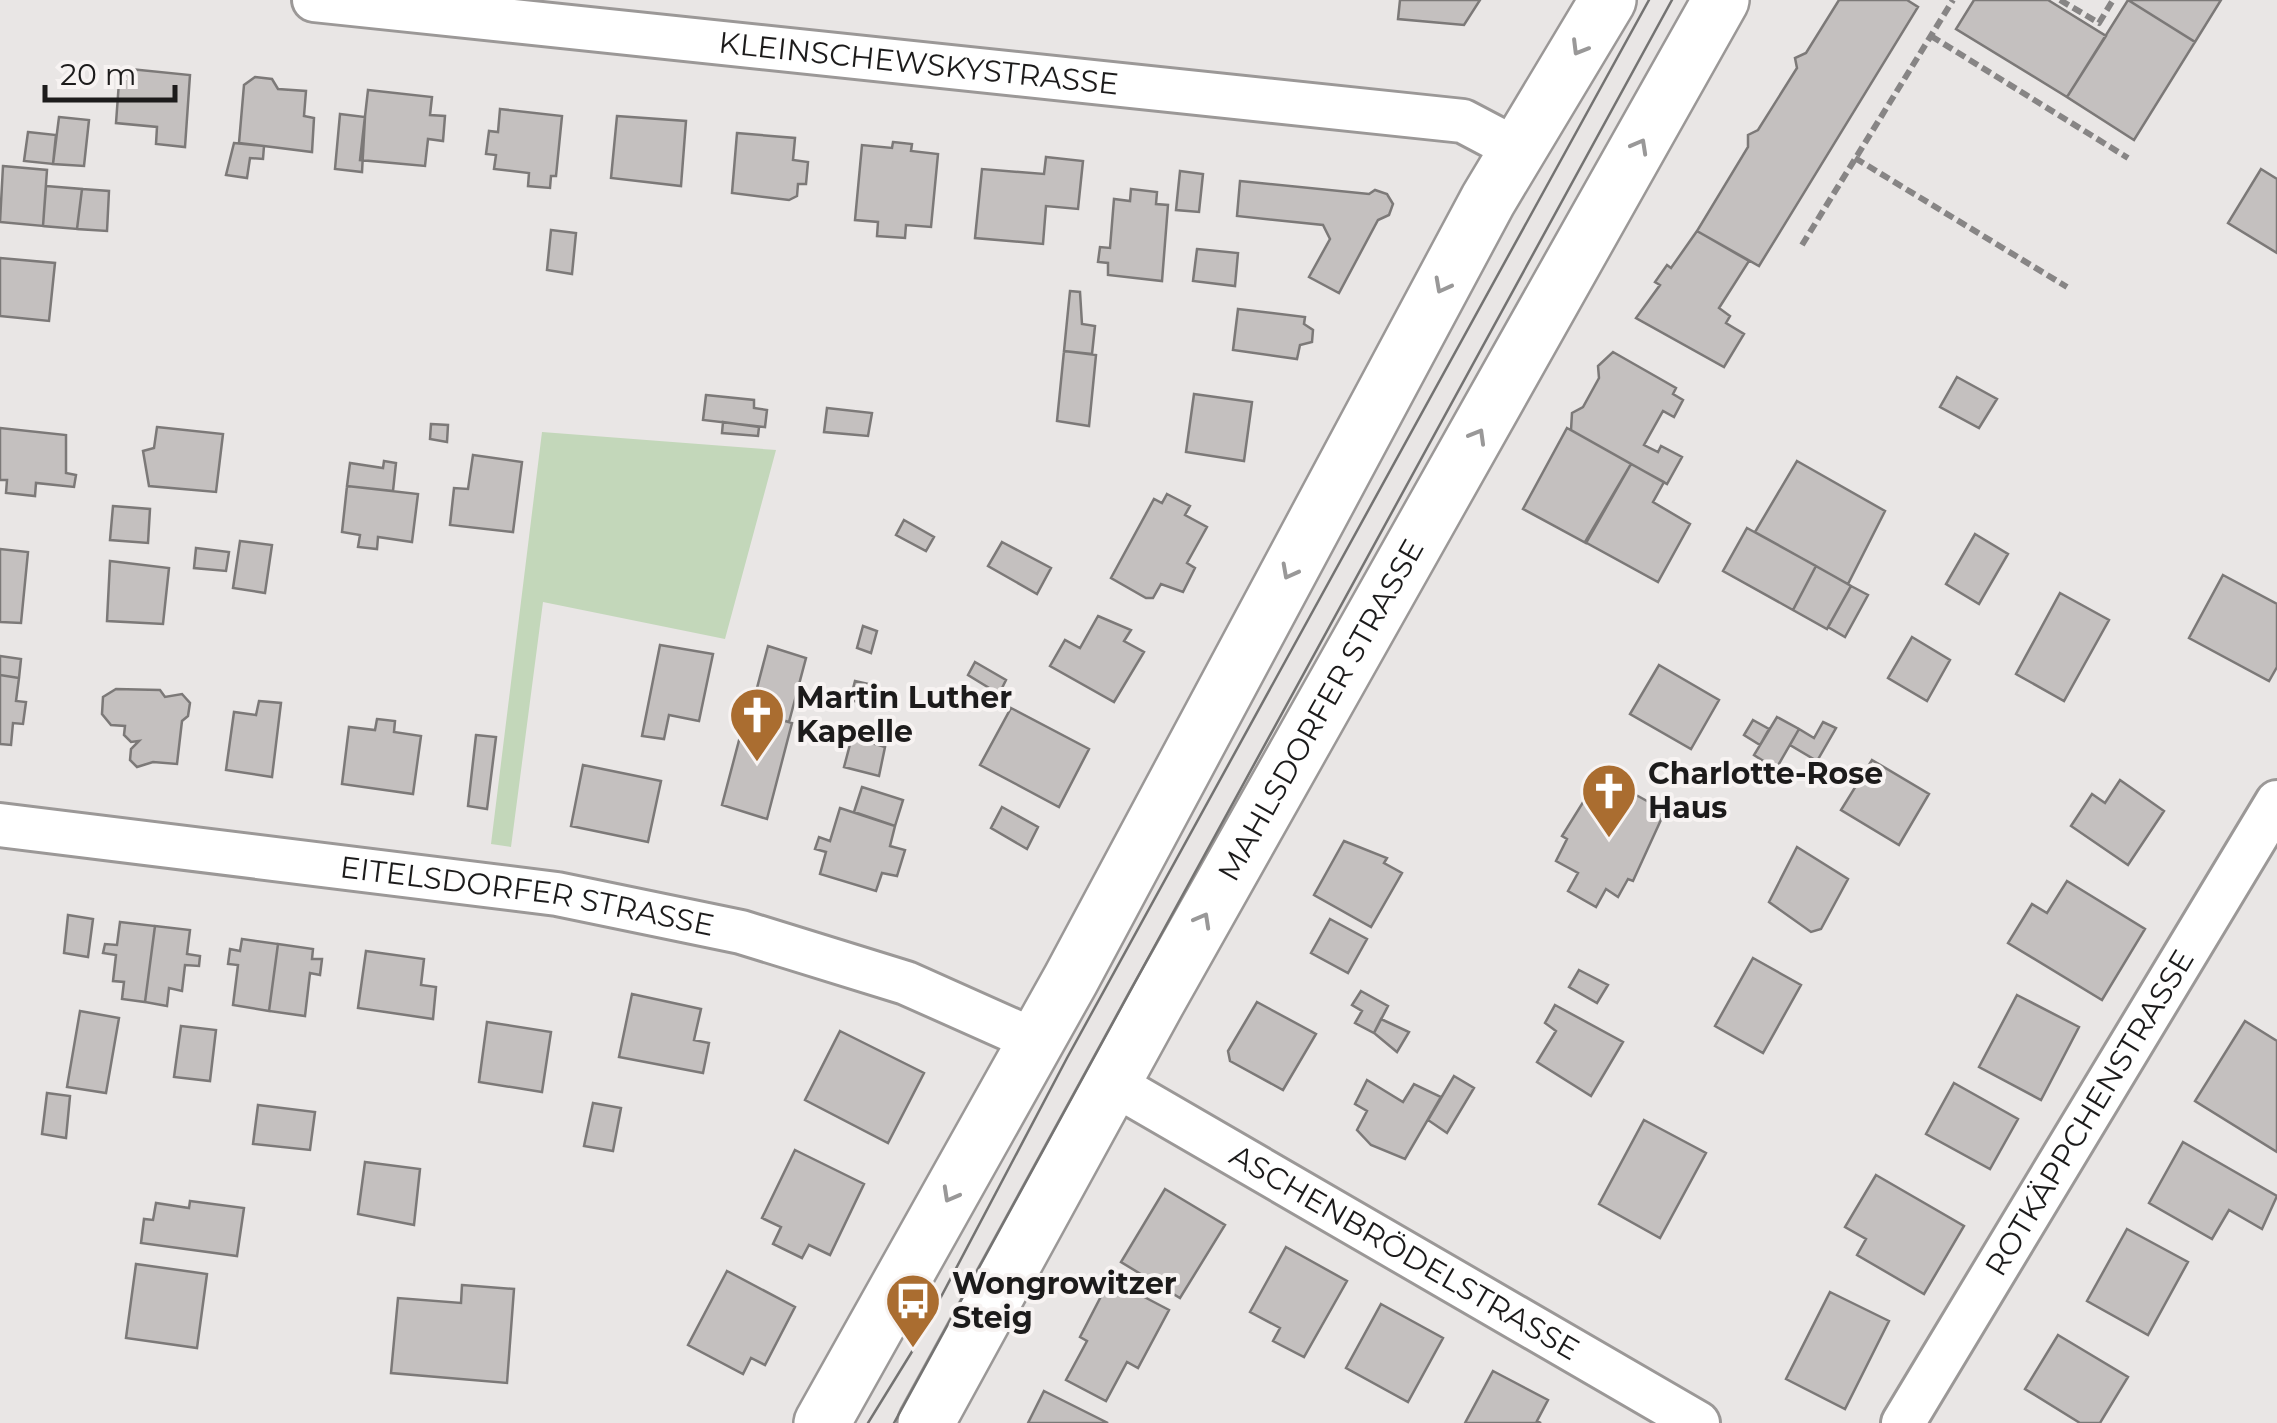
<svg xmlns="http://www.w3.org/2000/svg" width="2277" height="1423" font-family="Montserrat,sans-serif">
<rect width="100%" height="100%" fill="#e9e6e5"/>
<path fill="#c3d7ba" d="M542 432 776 450 725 639 543 602 511 847 491 844Z"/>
<path fill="#c4c0bf" stroke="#7c7978" stroke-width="2.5" d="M1400 0H1480L1464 25 1398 19Z
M1839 0H1907L1918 7 1759 266 1697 231 1748 147V135L1758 130 1797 68 1795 58 1806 53Z
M1974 0H2048L2106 36 2067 97 1956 29Z
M2128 0 2195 42 2134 140 2067 97Z
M2128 0H2221L2195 42Z
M120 68 190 75 185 147 156 144 157 127 116 123Z
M255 77 272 79 278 89 306 91 304 116 314 118 312 152 239 143 244 85Z
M368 90 432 97 430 115 445 116 443 141 428 139 425 166 360 160Z
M500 109 562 116 556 176H551L550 188 528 186 529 173 494 169 496 155 486 154 489 131 498 132Z
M340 114 365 117 362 172 335 169Z
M617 116 686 121 681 186 611 178Z
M59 117 89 120 84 166 53 164Z
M28 132 56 135 53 164 24 161Z
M737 133 795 138 793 160 808 162 806 184H798L797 196 789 200 732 193Z
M893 142 912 144 911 151 938 154 931 227 906 225 905 238 877 236 878 222 855 220 862 145 892 148Z
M234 143 264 146 263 159 250 158 247 178 226 175Z
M1046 157 1083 161 1078 209 1046 206 1043 244 975 238 982 169 1044 174Z
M3 166 47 170 43 226 0 222Z
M2261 169 2277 179V253L2228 223Z
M1180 171 1203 174 1199 212 1176 210Z
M1240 181 1369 194 1375 190 1387 194 1393 204 1389 215 1378 220 1339 293 1309 277 1330 239 1323 225 1237 216Z
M46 186 82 189 77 229 43 226Z
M82 189 109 191 107 231 77 229Z
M1131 189 1157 192 1156 204 1168 205 1162 281 1108 275V263L1098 262 1100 247 1110 248 1114 199 1130 201Z
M551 230 576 233 572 274 547 270Z
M1697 231 1749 261 1719 308 1730 316 1726 323 1744 334 1724 367 1636 318 1660 285 1655 282 1667 265 1671 268Z
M1197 249 1238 253 1235 286 1193 281Z
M0 258 55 263 49 321 0 316Z
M1070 291 1080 292 1082 324 1095 326 1092 354 1064 351Z
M1238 309 1305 317 1304 324 1313 330 1312 342 1300 345 1297 359 1233 350Z
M1064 351 1096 355 1089 426 1057 421Z
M1613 352 1676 388 1673 394 1683 400 1674 417 1663 411 1644 445 1658 452 1661 446 1682 457 1667 484 1571 430 1572 413 1583 407 1599 378 1598 366Z
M1957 377 1997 399 1979 428 1940 407Z
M1194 394 1252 402 1244 461 1186 452Z
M706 395 754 400V408L767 410 765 427 703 420Z
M827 408 872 413 868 436 824 432Z
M723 422 759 427 758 436 722 433Z
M431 424 448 425 447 442 430 439Z
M157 427 223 434 216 492 149 486 143 451 154 448Z
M0 428 66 435V473L76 475 74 487 36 483 35 496 6 493 7 480H0Z
M1567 428 1631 464 1586 543 1523 509Z
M473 455 522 462 513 532 450 525 454 488 468 489Z
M384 461 396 463 393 491 347 486 350 463 383 468Z
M1797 461 1885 511 1848 584 1755 532Z
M1631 464 1664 482 1653 502 1690 524 1658 582 1585 542Z
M347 486 418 494 412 542 378 537 377 549 358 547 360 535 342 532Z
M1167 494 1190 506 1185 515 1207 527 1187 563 1195 568 1183 592 1161 584 1153 598H1146L1111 578 1154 499 1162 503Z
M113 506 150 509 148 543 110 540Z
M904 520 934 537 926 551 896 535Z
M1747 528 1816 566 1793 610 1723 571Z
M1975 534 2008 554 1979 604 1946 584Z
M240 541 272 545 265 593 233 588Z
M1002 542 1051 568 1037 594 988 566Z
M196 548 229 552 226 571 194 568Z
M0 549 28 552 21 623 0 622Z
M110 561 169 568 163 624 107 621Z
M1816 566 1851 586 1827 629 1793 610Z
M2223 575 2277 604V667L2269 681 2189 638Z
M1851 586 1868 595 1845 637 1828 627Z
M2060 593 2109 620 2064 701 2016 674Z
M1098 616 1131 630 1124 641 1144 652 1114 702 1050 666 1065 640 1080 648Z
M863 626 877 631 871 653 857 648Z
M1912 637 1950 660 1927 701 1888 678Z
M660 645 713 654 699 721 669 715 664 739 642 736Z
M768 646 806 658 789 722 751 711Z
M0 656 21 659 19 678 0 675Z
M975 662 1006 680 999 694 968 675Z
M1659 665 1719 700 1691 749 1630 714Z
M0 675 19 678 16 701 26 702 23 724 13 723 11 745 0 744Z
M855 681 868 684 863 703 850 700Z
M116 689 160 690 165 697 182 694 190 703 188 716 182 721 177 764 153 762 137 767 130 760 131 749 139 741 131 742 124 735 125 726 111 725 102 714 103 697Z
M259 701 281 703 272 777 226 770 234 712 256 715Z
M1011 708 1089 749 1059 807 980 765Z
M747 710 792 723 767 819 722 805Z
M1777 717 1799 729 1776 769 1754 755Z
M377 719 395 721 394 732 421 736 413 794 342 784 349 727 375 730Z
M1753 720 1769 729 1760 745 1744 735Z
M1823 722 1836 728 1817 761 1790 745 1799 729 1814 738Z
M476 735 496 737 487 809 468 806Z
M852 737 885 747 879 776 844 767Z
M1872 760 1929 794 1899 845 1841 810Z
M583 765 661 781 648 842 571 826Z
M1600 775 1665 811 1633 881 1628 879 1618 897 1606 889 1596 907 1568 891 1578 873 1556 861 1567 839 1562 836Z
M2120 780 2164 811 2128 865 2071 826 2092 794 2105 803Z
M862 787 903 800 895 826 854 812Z
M1002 807 1038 827 1027 849 991 828Z
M840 808 895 826 890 846 905 850 897 876 882 873 876 891 820 874 826 852 815 849 819 837 830 841Z
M1344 841 1387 858 1384 863 1402 873 1371 927 1314 895Z
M1797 847 1848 879 1821 929 1811 932 1769 902Z
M2067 881 2145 929 2102 1000 2008 943 2032 904 2047 913Z
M68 915 93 919 88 957 64 953Z
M1330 919 1367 939 1348 973 1311 953Z
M120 922 155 926 145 1002 122 999 124 982 113 981 116 955 103 953 105 944 117 945Z
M155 926 190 930 187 954 200 956 199 966 185 965 182 991 169 988 167 1006 145 1002Z
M242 939 278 944 269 1011 233 1005 238 965 228 964 230 949 240 951Z
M278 944 313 949 312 959H322L320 975 310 973 305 1016 269 1011Z
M366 951 424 959 421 985 436 987 433 1019 358 1008Z
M1753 958 1801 985 1763 1053 1715 1026Z
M1579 970 1608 985 1597 1003 1569 987Z
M1361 991 1388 1006 1374 1033 1355 1023 1362 1011 1352 1005Z
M632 994 701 1009 694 1040 709 1043 703 1073 619 1057Z
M2017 995 2079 1027 2041 1100 1979 1067Z
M1257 1002 1316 1034 1283 1090 1230 1061 1228 1051Z
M1555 1005 1623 1042 1591 1096 1537 1062 1556 1031 1545 1023Z
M80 1011 119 1018 106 1093 67 1087Z
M1381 1019 1409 1032 1397 1052 1374 1033Z
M2245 1021 2277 1041V1152L2195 1101Z
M487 1022 551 1032 542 1092 479 1082Z
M181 1026 216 1030 210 1081 174 1077Z
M840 1031 924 1073 888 1143 805 1100Z
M1454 1076 1474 1088 1447 1133 1428 1120Z
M1367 1080 1403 1102 1414 1084 1441 1097 1405 1159 1371 1145 1357 1130 1367 1111 1355 1104Z
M1954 1083 2018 1119 1990 1169 1926 1134Z
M47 1093 70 1096 66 1138 42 1134Z
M593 1103 621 1108 613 1151 584 1146Z
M258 1105 315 1112 310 1150 253 1144Z
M1644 1120 1706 1153 1660 1238 1599 1204Z
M2183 1142 2277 1196 2262 1229 2229 1210 2212 1239 2149 1203Z
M795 1150 864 1184 830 1255 809 1245 802 1258 773 1244 781 1227 762 1218Z
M365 1162 420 1169 414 1225 358 1214Z
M1876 1175 1964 1226 1924 1294 1857 1255 1866 1239 1845 1227Z
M1165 1189 1225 1225 1180 1298 1121 1262Z
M190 1201 244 1208 237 1256 141 1243 144 1219 153 1220 156 1203 189 1208Z
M2127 1229 2188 1262 2148 1335 2087 1301Z
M1286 1247 1347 1281 1304 1357 1273 1341 1280 1328 1250 1312Z
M136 1264 207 1274 197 1348 126 1338Z
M727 1271 795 1307 765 1365 751 1358 743 1374 688 1345Z
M1110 1279 1169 1310 1138 1368 1127 1362 1106 1401 1066 1380 1087 1341 1080 1337Z
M462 1285 514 1289 507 1383 391 1373 398 1298 461 1303Z
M1830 1292 1889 1321 1845 1409 1786 1379Z
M1381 1304 1443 1338 1408 1402 1346 1368Z
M2058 1335 2128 1377 2100 1423H2080L2025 1389Z
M1493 1371 1548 1400 1537 1421 1541 1423H1465Z
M1044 1391 1108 1423H1028Z"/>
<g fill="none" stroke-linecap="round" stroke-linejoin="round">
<g stroke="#9b9897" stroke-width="48">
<g id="street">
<path id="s1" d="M314 0 1463 121 1518 150"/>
<path id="s2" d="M0 825 557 894 741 932 906 983 1036 1041"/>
<path id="s3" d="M1112 1083 1698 1423"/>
<path id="s4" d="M1903 1423 2277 802"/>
</g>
</g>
<g stroke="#9b9897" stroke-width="60">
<g id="secondary">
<path d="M822 1423 1071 979 1488 200 1608 0"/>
<path id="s5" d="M926 1423 1155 1005 1721 0"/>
</g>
</g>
<path stroke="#878585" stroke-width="6" stroke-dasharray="10 5" stroke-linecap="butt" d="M2060 0 2099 23 2113 0
M1931 36 2128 158
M1855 158 2067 287
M1802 245 1953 0"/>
<use href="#street" stroke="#fff" stroke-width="42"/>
<use href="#secondary" stroke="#fff" stroke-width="55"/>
<path stroke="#747372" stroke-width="2.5" d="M868 1423 913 1350 1067 1058 1649 0
M894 1423 1672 0"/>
</g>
<defs><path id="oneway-chevron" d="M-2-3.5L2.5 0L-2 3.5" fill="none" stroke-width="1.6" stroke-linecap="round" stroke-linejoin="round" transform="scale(2.5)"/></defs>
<g stroke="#999898">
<use href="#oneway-chevron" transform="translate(1579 48) rotate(121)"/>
<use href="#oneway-chevron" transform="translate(1640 146) rotate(-61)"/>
<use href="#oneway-chevron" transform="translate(1442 286) rotate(118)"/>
<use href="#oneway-chevron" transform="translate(1478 436) rotate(-60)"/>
<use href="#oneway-chevron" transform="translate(1289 572) rotate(118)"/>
<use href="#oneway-chevron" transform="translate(1203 920) rotate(-61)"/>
<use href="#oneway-chevron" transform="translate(950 1195) rotate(119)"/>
</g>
<defs>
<g id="church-pin" transform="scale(2.875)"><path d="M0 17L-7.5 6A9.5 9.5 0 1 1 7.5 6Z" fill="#aa6d30" stroke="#f7f3f2"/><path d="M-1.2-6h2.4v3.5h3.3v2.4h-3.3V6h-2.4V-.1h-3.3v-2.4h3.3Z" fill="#fff"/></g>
<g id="bus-pin" transform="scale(2.875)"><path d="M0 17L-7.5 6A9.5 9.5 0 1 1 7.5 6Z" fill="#aa6d30" stroke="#f7f3f2"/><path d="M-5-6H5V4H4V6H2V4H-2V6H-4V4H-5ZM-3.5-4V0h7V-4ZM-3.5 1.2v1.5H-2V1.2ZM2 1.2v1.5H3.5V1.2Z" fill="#fff"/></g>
</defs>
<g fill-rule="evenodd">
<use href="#church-pin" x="757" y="715"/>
<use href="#church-pin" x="1609" y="791"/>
<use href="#bus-pin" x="913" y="1301"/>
</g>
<g text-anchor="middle" stroke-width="8" stroke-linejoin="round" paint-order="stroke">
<g font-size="30" fill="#1c1b1b" stroke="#f7f3f2">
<text dy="10" stroke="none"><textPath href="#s1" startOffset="608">KLEINSCHEWSKYSTRASSE</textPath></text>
<text dy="10" stroke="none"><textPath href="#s5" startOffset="815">MAHLSDORFER STRASSE</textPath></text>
<text dy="10" stroke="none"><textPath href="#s2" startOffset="532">EITELSDORFER STRASSE</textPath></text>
<text dy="10" stroke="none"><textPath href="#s4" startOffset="362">ROTKÄPPCHENSTRASSE</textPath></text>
<text dy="10" stroke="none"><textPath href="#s3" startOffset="338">ASCHENBRÖDELSTRASSE</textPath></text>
</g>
<g font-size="30" font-weight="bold" fill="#1c1b1b" stroke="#f7f3f2" text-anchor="start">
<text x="796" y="708">Martin Luther<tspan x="796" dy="34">Kapelle</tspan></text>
<text x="1648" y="784">Charlotte-Rose<tspan x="1648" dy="34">Haus</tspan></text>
<text x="952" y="1294">Wongrowitzer<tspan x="952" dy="34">Steig</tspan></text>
</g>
</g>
<path d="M45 85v15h130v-15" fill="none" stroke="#1c1b1b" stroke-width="5"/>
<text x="60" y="85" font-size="30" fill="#1c1b1b" stroke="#f7f3f2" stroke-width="8" paint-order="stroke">20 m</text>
</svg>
